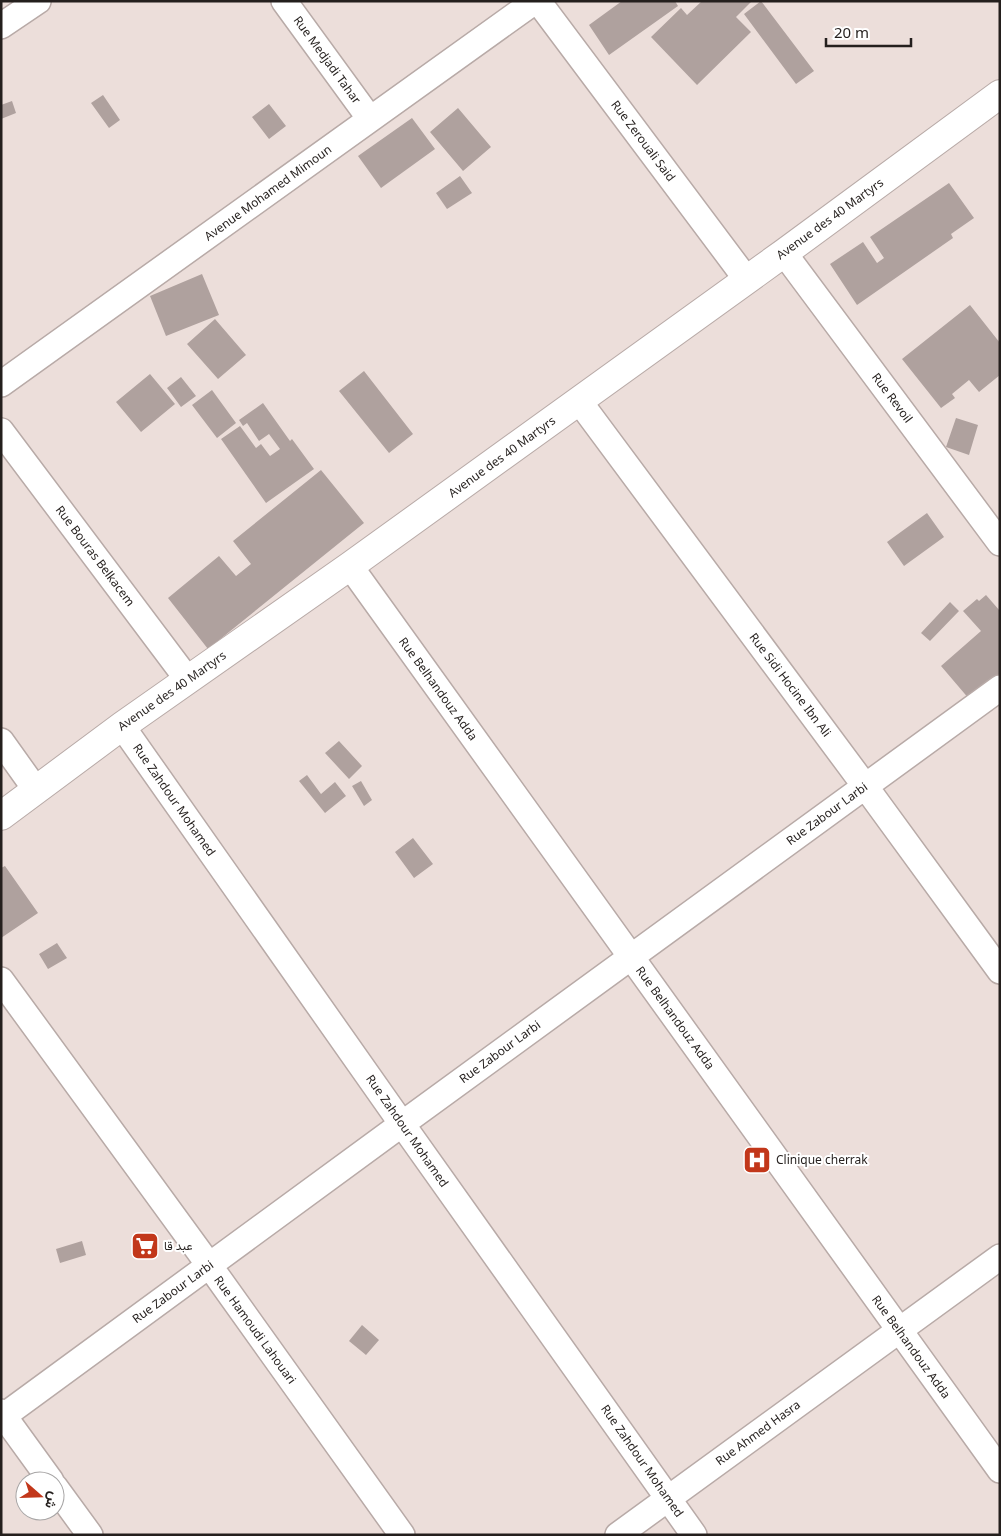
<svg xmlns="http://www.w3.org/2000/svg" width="1001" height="1536" font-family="'Noto Sans',Vazirmatn,sans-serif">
<rect width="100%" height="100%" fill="#ecdeda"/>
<path fill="#afa19e" d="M622 1H675L678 6 609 55 589 25Z
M702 1H752L736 17 751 32 697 85 651 37 681 8 687 15Z
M761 1 814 71 796 84 744 14Z
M103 95 120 120 109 128 91 103Z
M12 101 16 113 1 119V105Z
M269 104 286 126 269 139 252 117Z
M458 108 491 147 463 171 430 132Z
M412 118 435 149 381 188 358 156Z
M460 176 472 193 447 209 436 193Z
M949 183 974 218 951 234 953 238 857 305 830 264 863 242 877 263 884 258 870 237Z
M202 274 219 315 166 336 150 296Z
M970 305 1000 343V375L979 392 969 380 952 394 955 398 941 408 902 359Z
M215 319 246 355 218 379 187 344Z
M364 371 413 434 389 453 339 391Z
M150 374 175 404 141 432 116 402Z
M181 377 196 396 181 407 167 388Z
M212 390 236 423 217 438 192 405Z
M263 403 290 441 292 439 314 469 266 503 221 439 240 426 256 448 261 444 270 456 280 449 269 434 259 441 247 423 243 426 239 420Z
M956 418 978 425 969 455 946 447Z
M321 470 364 523 208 649 168 598 219 556 236 576 251 564 233 541Z
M927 513 944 537 904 566 887 542Z
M986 595 1000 611V674L970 700 941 666 981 631 963 611 977 599 979 601Z
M950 602 959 611 930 641 921 633Z
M339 741 362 766 349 779 325 753Z
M307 775 321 794 335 782 346 796 325 813 299 781Z
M361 781 372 800 364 806 352 786Z
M413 838 433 864 414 878 395 852Z
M5 866 38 913 1 938V868Z
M57 943 67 958 48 969 39 954Z
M82 1241 86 1255 60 1263 56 1249Z
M362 1325 379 1340 366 1355 349 1341Z"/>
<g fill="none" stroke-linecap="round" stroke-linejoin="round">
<g stroke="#b8aaa7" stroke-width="28">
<path id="street" d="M284 1 370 119
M538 1 747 280
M1 26 38 1
M784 253 1000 543
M1 384 535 1
M579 401 865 786 1000 971
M1 431 188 680
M350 566 1000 1470
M122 726 402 1124 694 1535
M1 741 36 790
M1 980 209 1265 402 1535
M1 1412 51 1481
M1 1418 402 1124 1000 688
M55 1487 90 1535
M618 1535 1000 1257"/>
</g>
<g stroke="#b8aaa7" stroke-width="30">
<path id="secondary" d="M1 816 122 726 350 566 784 253 1000 94"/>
</g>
<use href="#street" stroke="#fff" stroke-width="25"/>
<use href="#secondary" stroke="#fff" stroke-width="28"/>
</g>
<defs>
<g id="hospital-square" transform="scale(1.4375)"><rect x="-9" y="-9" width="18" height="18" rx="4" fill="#c2371a" stroke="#fff"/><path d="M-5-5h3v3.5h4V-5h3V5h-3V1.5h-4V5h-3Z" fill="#fff"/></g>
<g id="supermarket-square" transform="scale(1.4375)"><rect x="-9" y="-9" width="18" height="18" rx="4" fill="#c2371a" stroke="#fff"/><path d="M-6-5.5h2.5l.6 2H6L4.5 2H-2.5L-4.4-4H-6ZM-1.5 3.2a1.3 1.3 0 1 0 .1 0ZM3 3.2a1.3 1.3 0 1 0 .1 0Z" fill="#fff"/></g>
</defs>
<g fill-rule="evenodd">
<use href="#hospital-square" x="757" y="1160"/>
<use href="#supermarket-square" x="145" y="1246"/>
</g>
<g text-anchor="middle" stroke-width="4" stroke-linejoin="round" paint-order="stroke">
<g font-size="12" fill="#241f1d" stroke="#fff">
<text transform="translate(327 60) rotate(54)" y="4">Rue Medjadi Tahar</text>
<text transform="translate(643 141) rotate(53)" y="4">Rue Zerouali Said</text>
<text transform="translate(268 193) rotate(-36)" y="4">Avenue Mohamed Mimoun</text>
<text transform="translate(830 219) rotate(-36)" y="4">Avenue des 40 Martyrs</text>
<text transform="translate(892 398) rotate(53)" y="4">Rue Revoil</text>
<text transform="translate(502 457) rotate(-36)" y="4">Avenue des 40 Martyrs</text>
<text transform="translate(95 556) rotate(53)" y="4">Rue Bouras Belkacem</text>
<text transform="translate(790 685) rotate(53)" y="4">Rue Sidi Hocine Ibn Ali</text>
<text transform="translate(438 689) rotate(54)" y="4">Rue Belhandouz Adda</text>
<text transform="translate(172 691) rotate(-35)" y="4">Avenue des 40 Martyrs</text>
<text transform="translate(174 800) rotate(55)" y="4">Rue Zahdour Mohamed</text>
<text transform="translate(827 814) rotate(-36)" y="4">Rue Zabour Larbi</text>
<text transform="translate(675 1018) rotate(54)" y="4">Rue Belhandouz Adda</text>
<text transform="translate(500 1052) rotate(-36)" y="4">Rue Zabour Larbi</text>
<text transform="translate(407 1131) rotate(55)" y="4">Rue Zahdour Mohamed</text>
<text transform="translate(173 1292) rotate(-36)" y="4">Rue Zabour Larbi</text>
<text transform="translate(255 1330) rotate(54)" y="4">Rue Hamoudi Lahouari</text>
<text transform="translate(911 1347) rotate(54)" y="4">Rue Belhandouz Adda</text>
<text transform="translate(758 1433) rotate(-36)" y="4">Rue Ahmed Hasra</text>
<text transform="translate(642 1461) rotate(55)" y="4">Rue Zahdour Mohamed</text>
</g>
<g font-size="12" fill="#241f1d" stroke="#fff" text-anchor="start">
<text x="776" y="1164">Clinique cherrak</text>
<text x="164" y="1250">عبد قا</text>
</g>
</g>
<rect width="1001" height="1536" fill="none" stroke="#241f1d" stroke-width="5"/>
<g transform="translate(40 1496) rotate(110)"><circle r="24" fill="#ffffff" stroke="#a7a5a5"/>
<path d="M0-4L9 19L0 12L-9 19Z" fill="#c2371a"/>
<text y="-8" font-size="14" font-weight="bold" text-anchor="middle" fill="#241f1d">ش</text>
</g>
<path d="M826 38v8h85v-8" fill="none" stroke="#241f1d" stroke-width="2.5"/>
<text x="834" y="38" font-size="15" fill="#241f1d" stroke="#ffffff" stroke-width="4" paint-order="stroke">20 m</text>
</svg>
